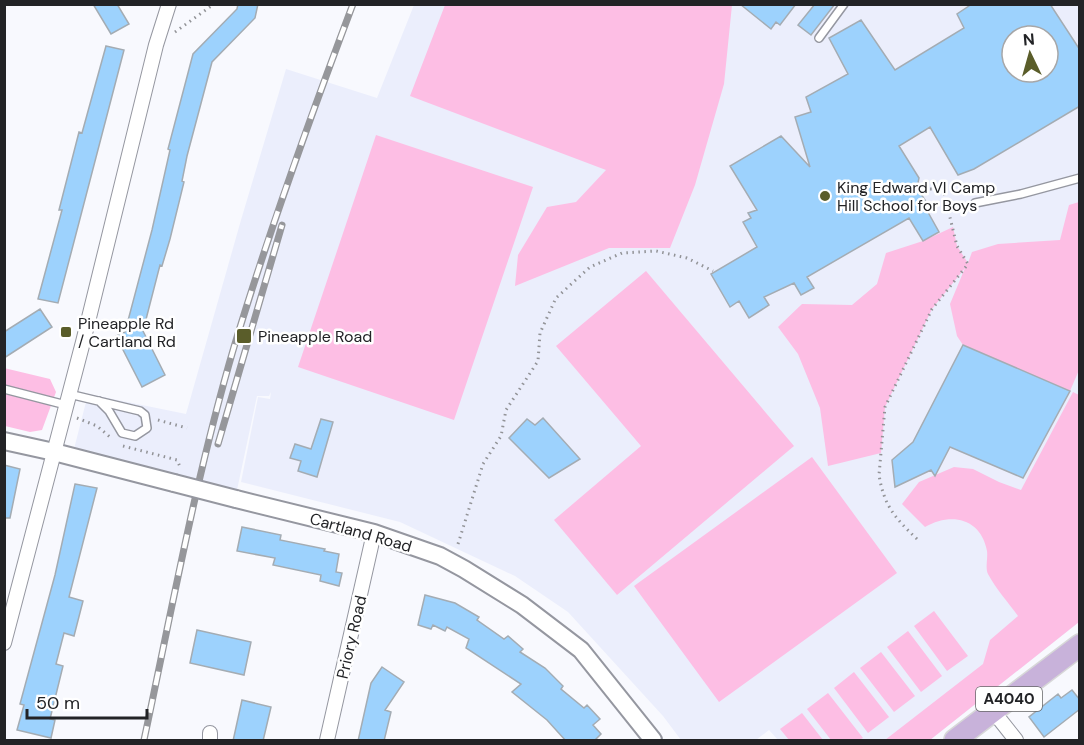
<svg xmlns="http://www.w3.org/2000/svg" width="1084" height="745" font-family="'DM Sans',sans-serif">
<rect width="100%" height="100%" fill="#f8f9fe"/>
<path fill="#ebeefc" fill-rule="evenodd" d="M414 5H1079V622L930 740H778L769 730 756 740H681L663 716 568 612 515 576 400 522 241 482 258 397 270 399 271 392 269 396H257L237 490 74 449 88 394 186 414 241 220 286 69 377 98ZM1012 36H1048V72H1012Z"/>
<path fill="#fdbee4" d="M445 5H732L724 84 695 185 670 248H609L515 286 518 255 547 207 576 202 606 170 410 96Z
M376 135 533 187 454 420 298 367Z
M1079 202V370L1070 391 963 345 957 336 950 304 965 268 932 309 885 407 881 453 828 466 820 408 798 354 778 327 802 304 852 305 877 284 886 253 923 241 953 227 957 246 968 263 972 252 998 244 1060 240 1069 205Z
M646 271 794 446 617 595 554 520 641 446 556 346Z
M4 368 50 379 56 392 42 430 30 432 5 426Z
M1073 392 1079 395V622L930 740H885L983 664 990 640 1018 616C1008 602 996 589 988 574 985 568 988 558 987 551 981 518 951 512 925 527L902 504 919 482 954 467 973 469 999 482 1021 490Z
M812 457 897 573 719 702 634 586Z
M934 611 968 656 947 671 914 626Z
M908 631 942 676 921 692 887 647Z
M881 652 915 696 894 712 860 668Z
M854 672 889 717 868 733 834 688Z
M828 693 863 738 859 740H831L807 709Z
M802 713 823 740H789L780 729Z"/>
<path fill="#9dd2fd" stroke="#a4acb3" stroke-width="1.5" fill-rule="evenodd" d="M93 4H117L129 24 111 34Z
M238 4H258L255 18 212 62 187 156 182 181 184 182 170 239 162 266 160 265 143 331 165 375 142 387 116 336 125 332 152 230 170 150 168 149 193 54 237 9Z
M740 4H796L780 25 776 22 771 29Z
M815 4H835L811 35 798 25Z
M972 4H1050L1080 50V106L974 169 958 175 930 127 899 146 919 178 917 188 927 203 924 205 939 232 923 241 909 218 807 277 814 288 801 295 794 283 764 297 769 305 749 318 739 301 730 307 711 274 757 247 743 222 751 218 748 213 757 210 730 166 781 136 810 167 795 117 811 112 806 97 848 74 829 38 861 20 895 70 964 28 957 14ZM1012 36H1048V72H1012Z
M106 46 124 50 58 303 38 299 62 210H59L79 132 82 133Z
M40 309 52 327 4 358V332Z
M963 345 1070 391 1023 478 950 447 935 476 931 470 895 487 892 460 913 442Z
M543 418 580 459 549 478 509 438 527 419 535 425Z
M321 419 333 422 317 477 298 471 301 461 290 458 295 444 311 449Z
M4 465 20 469 10 518H4Z
M75 484 97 488 69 597 83 601 74 636 64 633 56 664 63 666 50 719 55 720 51 738 17 730 24 705 20 704 55 575Z
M242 527 281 535 280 540 325 549 324 551 339 554 336 572 342 573 339 586 320 581 321 575 273 565 275 558 237 551Z
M425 595 455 603 479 617 477 620 504 639 508 636 523 649 520 652 545 668 563 686 561 689 584 708 587 705 600 719 593 725 601 734 594 741H566L547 720 512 692 521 684 466 648 469 639 447 627 445 631 433 625 431 629 418 625Z
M197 630 251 642 244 675 190 663Z
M382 667 404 682 385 710 391 712 384 741H358L371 683Z
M1072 690 1080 700V709L1044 737 1029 717 1058 694 1061 698Z
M242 700 271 707 263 741H233Z"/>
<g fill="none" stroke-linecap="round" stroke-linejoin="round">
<g stroke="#9597a0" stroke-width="10">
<path id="service" d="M819 38 844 4
M975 203 1021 194 1080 178
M4 389 66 405
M69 394 140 411 145 415 147 428 135 436 122 433 109 411 99 401"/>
</g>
<g stroke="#9597a0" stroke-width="16">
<path id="minor" d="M4 643 83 342 156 45 169 4
M993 711 1016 740
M210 733V740
M327 740 374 533"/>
</g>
<g stroke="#9597a0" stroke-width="20">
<path id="tertiary" d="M4 441 54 452 174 483
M236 499 374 533 440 556 464 569 522 605 581 650 653 740"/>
</g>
<g stroke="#d7d7d8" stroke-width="24">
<path id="primary" d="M955 740 1080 645"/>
</g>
<path stroke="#929397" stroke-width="3" stroke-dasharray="1.5 4.5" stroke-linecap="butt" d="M175 32 214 4
M77 418 97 426 110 437
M158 420 187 428
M123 446 177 460 181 469
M917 539C895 518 884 506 879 475L885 407 932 309 968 264 957 246 943 189H918
M458 544 483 464 501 436 506 410 538 361 540 333 556 298 590 267 622 253 656 251 687 258 713 271"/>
<use href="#service" stroke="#fff" stroke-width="7"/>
<use href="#minor" stroke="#fff" stroke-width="14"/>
<use href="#tertiary" stroke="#fff" stroke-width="16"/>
<use href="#primary" stroke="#c8b2da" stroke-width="21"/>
<g stroke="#96979b" stroke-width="7">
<path id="rail" d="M218 444 282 225
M144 740C172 609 196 476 234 347 269 231 310 118 353 4"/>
</g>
<use href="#rail" stroke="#fff" stroke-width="4.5" stroke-dasharray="14" stroke-linecap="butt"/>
<g stroke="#9597a0" stroke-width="20" stroke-linecap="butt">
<path id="tertiary-bridge" d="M174 483 236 499"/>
</g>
<use href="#tertiary-bridge" stroke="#fff" stroke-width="16"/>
</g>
<g fill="#5a5d2a" stroke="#fff" stroke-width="2">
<circle cx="825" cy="196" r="6"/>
<rect x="60" y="326" width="12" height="12" rx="3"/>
<rect x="236" y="328" width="16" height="16" rx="3"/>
</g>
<g text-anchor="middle" stroke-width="5" stroke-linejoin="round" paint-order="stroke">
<rect fill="#fff" stroke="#646567" stroke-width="1.5" x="976" y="687" width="66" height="24" rx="4.5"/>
<g font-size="15" font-weight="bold" fill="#222326">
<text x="1009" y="704">A4040</text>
</g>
<g font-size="16" fill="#222326" stroke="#fff" text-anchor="start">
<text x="837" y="193">King Edward VI Camp<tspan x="837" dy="18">Hill School for Boys</tspan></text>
<text x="78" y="329">Pineapple Rd<tspan x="78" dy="18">/ Cartland Rd</tspan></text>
<text x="258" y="342">Pineapple Road</text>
</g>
<g font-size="16" fill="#222326" stroke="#fff">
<text transform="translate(361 532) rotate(16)" y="6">Cartland Road</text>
<text transform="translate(351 637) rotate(-77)" y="6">Priory Road</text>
</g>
</g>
<rect width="1084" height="745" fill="none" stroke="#222326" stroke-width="12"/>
<g transform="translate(1030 54) rotate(355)"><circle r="28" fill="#ffffff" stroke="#a7a7a8" stroke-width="1.5"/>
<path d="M0-4.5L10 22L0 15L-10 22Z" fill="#5a5d2a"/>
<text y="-9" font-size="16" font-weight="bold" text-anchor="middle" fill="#222326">N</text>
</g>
<path d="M27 709v9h120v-9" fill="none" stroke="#222326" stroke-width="3"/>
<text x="36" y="709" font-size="18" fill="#222326" stroke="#ffffff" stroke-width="4.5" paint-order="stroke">50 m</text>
</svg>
